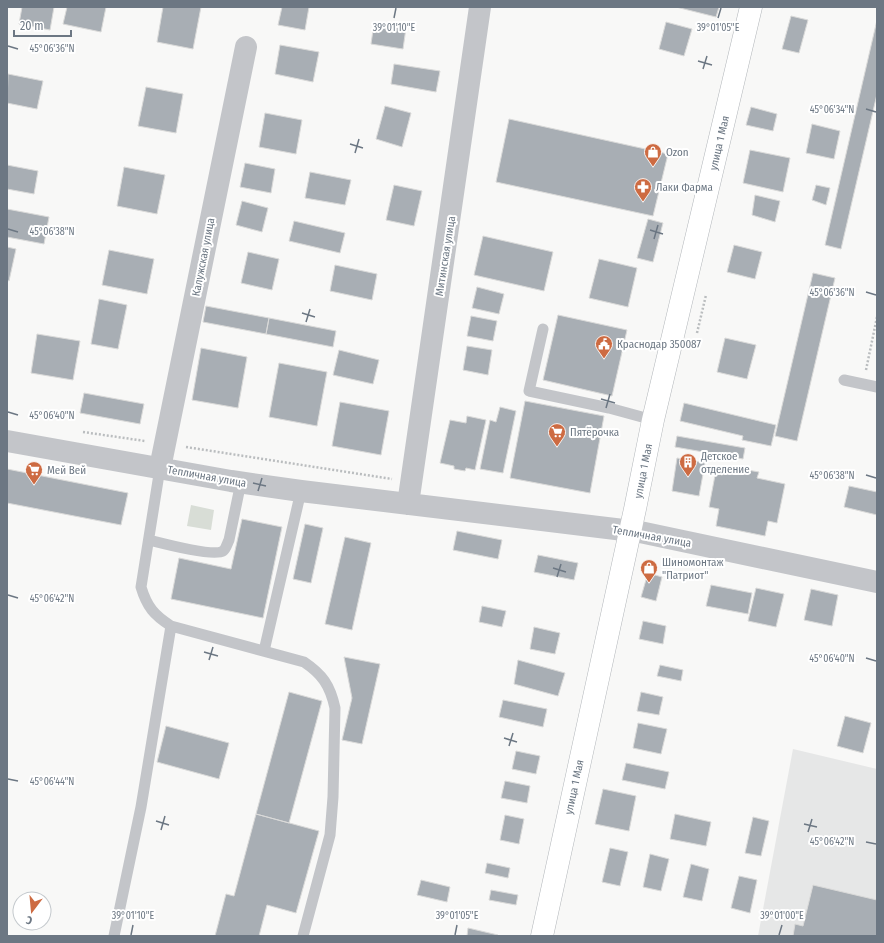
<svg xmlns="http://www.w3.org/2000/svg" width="884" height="943" font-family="'Fira Sans Condensed',sans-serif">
<rect width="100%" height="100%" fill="#f8f8f7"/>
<path fill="#e6e7e7" d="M793 749 877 769V936H758Z"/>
<path fill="#d8ddd6" d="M191 505 214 510 211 530 187 526Z"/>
<path fill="#a8aeb4" stroke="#dadad9" d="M22 7H54L50 30 19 24Z
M67 7H106L101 32 63 24Z
M163 7H201L193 49 157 42Z
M282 7H309L305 30 278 25Z
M676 7H719L716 17Z
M791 16 808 20 799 53 782 49Z
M877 20V94L841 249 825 245Z
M666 22 692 29 684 56 659 49Z
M374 23 406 28 403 49 371 44Z
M280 45 319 52 313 82 275 74Z
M394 64 440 71 436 92 391 84Z
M8 74 43 81 37 109 7 103Z
M146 87 183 94 176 133 138 126Z
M385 106 411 113 402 147 376 139Z
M751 107 777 114 773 131 746 125Z
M265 113 302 120 296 154 259 147Z
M509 119 668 154 653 216 496 182Z
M812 124 840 131 834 159 806 153Z
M750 150 790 158 783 192 743 183Z
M245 163 275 169 271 193 240 187Z
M7 165 38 171 34 194 7 189Z
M124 167 165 175 157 214 117 206Z
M310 172 351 180 345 205 305 198Z
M394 185 422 191 414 226 386 220Z
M816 185 830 188 826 205 812 200Z
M755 195 780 201 775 222 752 215Z
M242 201 268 208 262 232 236 225Z
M7 209 49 217 44 244 7 237Z
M648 219 663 223 653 262 637 258Z
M294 221 345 233 340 253 289 241Z
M483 236 553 252 544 291 474 275Z
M734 245 762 252 755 279 727 272Z
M7 247 16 249 9 281 7 280Z
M109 250 154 259 147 294 102 285Z
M248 252 279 259 272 290 241 283Z
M599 259 637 268 628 307 589 298Z
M335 265 377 274 372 300 330 291Z
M813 273 835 278 797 441 775 436Z
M477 287 504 294 499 314 472 308Z
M99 299 127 305 118 349 91 344Z
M206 306 269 318 266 334 203 322Z
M558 315 627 330 612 396 543 380Z
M471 316 497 321 493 341 467 336Z
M269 318 336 331 333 347 266 334Z
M37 334 80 341 73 380 31 373Z
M725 338 756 345 747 379 717 372Z
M467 346 492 350 488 375 463 370Z
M201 348 247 357 238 408 192 400Z
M339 350 379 360 373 384 333 375Z
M279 363 327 372 317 426 269 417Z
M84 393 144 404 140 424 80 413Z
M525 401 604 416 590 493 510 478Z
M340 402 389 411 381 455 332 446Z
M684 403 776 425 771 446 742 440 743 436 680 421Z
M500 407 516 411 503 473 480 469 490 420 496 422Z
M467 416 486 420 475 470 466 468 465 471 454 469V466L440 463 450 420 466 423Z
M677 436 745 448 743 459 675 447Z
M677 458 705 463 699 496 672 491Z
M736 468 759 472 757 478 785 484 777 523 768 521 765 536 716 526 719 509 709 507 716 470 735 474Z
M7 469 128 493 121 525 7 503Z
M849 486 877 492V515L844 507Z
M242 519 282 527 263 618 171 599 179 558 231 569Z
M305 524 323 528 311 583 293 579Z
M457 531 502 540 498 559 453 550Z
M345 537 371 543 352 630 325 624Z
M538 555 578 563 574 580 534 572Z
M648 573 662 577 656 601 641 597Z
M711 585 752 593 748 614 706 606Z
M756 588 784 594 776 627 748 621Z
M811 589 838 595 832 626 804 620Z
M482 606 506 611 502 627 479 622Z
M643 621 666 626 663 644 639 639Z
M534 627 560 633 555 654 530 649Z
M344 657 380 664 362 744 342 740 352 698Z
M518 660 565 673 558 696 514 684Z
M660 665 683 670 681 681 657 676Z
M289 692 322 701 289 823 256 814Z
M641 692 663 697 659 715 637 711Z
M503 700 547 709 543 727 499 717Z
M845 716 871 723 863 753 837 746Z
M638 723 667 729 661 754 633 748Z
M166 726 229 743 219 779 157 762Z
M516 751 540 756 536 774 512 769Z
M626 763 669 772 665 789 622 780Z
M505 781 530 786 527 803 501 798Z
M603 789 636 796 629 831 595 824Z
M256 814 319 831 296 913 267 905 259 936H215L226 894 234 896Z
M675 814 711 822 706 846 670 839Z
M505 815 524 819 519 844 500 840Z
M753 817 769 821 761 856 745 853Z
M610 848 628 852 620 886 602 882Z
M650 854 669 859 661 891 643 887Z
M487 863 510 868 508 878 485 873Z
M691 864 709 869 702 901 683 897Z
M739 876 757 880 750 913 731 908Z
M421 880 450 887 447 902 417 895Z
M813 885 877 900V936H793L795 924 803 926Z
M491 890 518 895 516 905 489 900Z
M468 928 498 935 497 936H467Z"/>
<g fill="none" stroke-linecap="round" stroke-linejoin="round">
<g stroke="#b3b7bb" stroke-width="23">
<path id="secondary" d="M542 936 635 509 653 420 751 7"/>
</g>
<path stroke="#babdbf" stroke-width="2.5" stroke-dasharray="2 2" stroke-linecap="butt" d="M697 333 706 295
M866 370 877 317
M83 432 145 441
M186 447 392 479"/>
<path stroke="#c3c5c9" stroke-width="11" d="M543 329 529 391 609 408 653 420
M844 380 877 387
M160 468 141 587C147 607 154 615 171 626L304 662C322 674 330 685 335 708L333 797 330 835 303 936
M149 540C161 543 214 557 223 551 226 549 227 544 229 540L241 482
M264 651 301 491
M114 936 141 807 171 626"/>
<path stroke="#c3c5c9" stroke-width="22" d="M7 441 231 481 301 491 640 532 877 582
M160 468 246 47
M408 504 480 7"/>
<use href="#secondary" stroke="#fff" stroke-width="22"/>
</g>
<path fill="none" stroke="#6c7783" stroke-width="1.5" d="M394 18 396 8M718 18 721 8M8 46 18 49M698 61 712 65M703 69 707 56M866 109 876 112M350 144 363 148M355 153 359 139M8 229 18 232M650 230 663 234M654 239 658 225M866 292 876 295M302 313 315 317M306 322 310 309M601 399 615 403M606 408 610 394M8 412 18 415M866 475 876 478M253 483 266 486M258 491 262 478M553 568 566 572M557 577 561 564M8 595 18 598M204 652 218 656M866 658 876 661M209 660 213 647M504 738 517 742M509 746 513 733M8 779 18 781M156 821 169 825M804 824 817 827M161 830 165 816M808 832 812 819M866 842 876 844M131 935 133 925M455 935 457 925M779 935 782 925"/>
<defs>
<g id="shop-pin" transform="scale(0.9)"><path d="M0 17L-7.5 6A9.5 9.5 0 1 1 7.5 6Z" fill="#cd6b42" stroke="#fff"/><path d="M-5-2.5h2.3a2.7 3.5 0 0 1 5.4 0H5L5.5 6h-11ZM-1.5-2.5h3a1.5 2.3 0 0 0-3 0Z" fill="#fff"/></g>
<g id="pharmacy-pin" transform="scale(0.9)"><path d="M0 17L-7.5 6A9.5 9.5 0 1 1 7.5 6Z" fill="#cd6b42" stroke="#fff"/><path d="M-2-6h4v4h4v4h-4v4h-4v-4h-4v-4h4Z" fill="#fff"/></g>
<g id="civic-pin" transform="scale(0.9)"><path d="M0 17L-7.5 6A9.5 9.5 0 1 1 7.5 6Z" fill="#cd6b42" stroke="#fff"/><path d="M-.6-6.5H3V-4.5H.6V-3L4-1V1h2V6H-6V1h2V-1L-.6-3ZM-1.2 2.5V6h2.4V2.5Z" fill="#fff"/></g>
<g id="supermarket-pin" transform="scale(0.9)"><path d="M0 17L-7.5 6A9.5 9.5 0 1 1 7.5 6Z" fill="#cd6b42" stroke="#fff"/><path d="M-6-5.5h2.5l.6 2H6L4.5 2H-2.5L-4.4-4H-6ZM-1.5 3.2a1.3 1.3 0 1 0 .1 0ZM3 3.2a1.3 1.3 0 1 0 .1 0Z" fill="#fff"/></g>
<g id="building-pin" transform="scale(0.9)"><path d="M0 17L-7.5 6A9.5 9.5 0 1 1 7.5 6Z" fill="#cd6b42" stroke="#fff"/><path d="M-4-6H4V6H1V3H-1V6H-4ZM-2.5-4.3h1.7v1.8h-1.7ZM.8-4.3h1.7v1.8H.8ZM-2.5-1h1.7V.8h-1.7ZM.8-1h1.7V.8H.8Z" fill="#fff"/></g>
</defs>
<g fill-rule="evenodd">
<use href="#shop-pin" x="653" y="152"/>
<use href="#pharmacy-pin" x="643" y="187"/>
<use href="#civic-pin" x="604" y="344"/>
<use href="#supermarket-pin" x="557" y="432"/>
<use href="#building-pin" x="688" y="462"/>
<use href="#supermarket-pin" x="34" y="470"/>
<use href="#shop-pin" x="649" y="568"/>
</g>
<g text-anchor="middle" stroke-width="4" stroke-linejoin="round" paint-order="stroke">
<g font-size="11" fill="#6c7783" stroke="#fff">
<text transform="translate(719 143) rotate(-77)" y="4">улица 1 Мая</text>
<text transform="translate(445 256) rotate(-81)" y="4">Митинская улица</text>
<text transform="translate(203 257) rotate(-79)" y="4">Калужская улица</text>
<text transform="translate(643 471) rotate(-79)" y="4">улица 1 Мая</text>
<text transform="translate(207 476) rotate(10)" y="4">Тепличная улица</text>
<text transform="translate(652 536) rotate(10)" y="4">Тепличная улица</text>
<text transform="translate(574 787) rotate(-78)" y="4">улица 1 Мая</text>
</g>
<g font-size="11" fill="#6c7783" stroke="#fff" text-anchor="start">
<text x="666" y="156">Ozon</text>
<text x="656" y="191">Лаки Фарма</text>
<text x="617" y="348">Краснодар 350087</text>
<text x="570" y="436">Пятёрочка</text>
<text x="701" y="460">Детское<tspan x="701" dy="13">отделение</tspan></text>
<text x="47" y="474">Мей Вей</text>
<text x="662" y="566">Шиномонтаж<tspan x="662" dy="13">"Патриот"</tspan></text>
</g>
</g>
<g font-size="10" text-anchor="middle" fill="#6c7783" stroke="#fff" stroke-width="4" stroke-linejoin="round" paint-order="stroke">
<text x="394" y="31">39°01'10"E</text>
<text x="718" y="31">39°01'05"E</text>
<text x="52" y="52">45°06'36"N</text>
<text x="832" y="113">45°06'34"N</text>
<text x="52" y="235">45°06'38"N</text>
<text x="832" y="296">45°06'36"N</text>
<text x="52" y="419">45°06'40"N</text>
<text x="832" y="479">45°06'38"N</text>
<text x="52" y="602">45°06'42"N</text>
<text x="832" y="662">45°06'40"N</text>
<text x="52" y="785">45°06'44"N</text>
<text x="832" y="845">45°06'42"N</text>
<text x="133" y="919">39°01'10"E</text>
<text x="457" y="919">39°01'05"E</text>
<text x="782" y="919">39°01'00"E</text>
</g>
<rect width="884" height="943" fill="none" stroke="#6c7783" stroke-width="16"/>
<g transform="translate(32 911) rotate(196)"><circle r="19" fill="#ffffff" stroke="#c4c9cd"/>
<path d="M0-3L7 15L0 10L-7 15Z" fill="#cd6b42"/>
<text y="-6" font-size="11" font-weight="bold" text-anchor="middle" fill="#6c7783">С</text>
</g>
<path d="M14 30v6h57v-6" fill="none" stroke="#6c7783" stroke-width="2"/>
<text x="20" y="30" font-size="12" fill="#6c7783" stroke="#ffffff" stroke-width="3" paint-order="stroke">20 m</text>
</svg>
